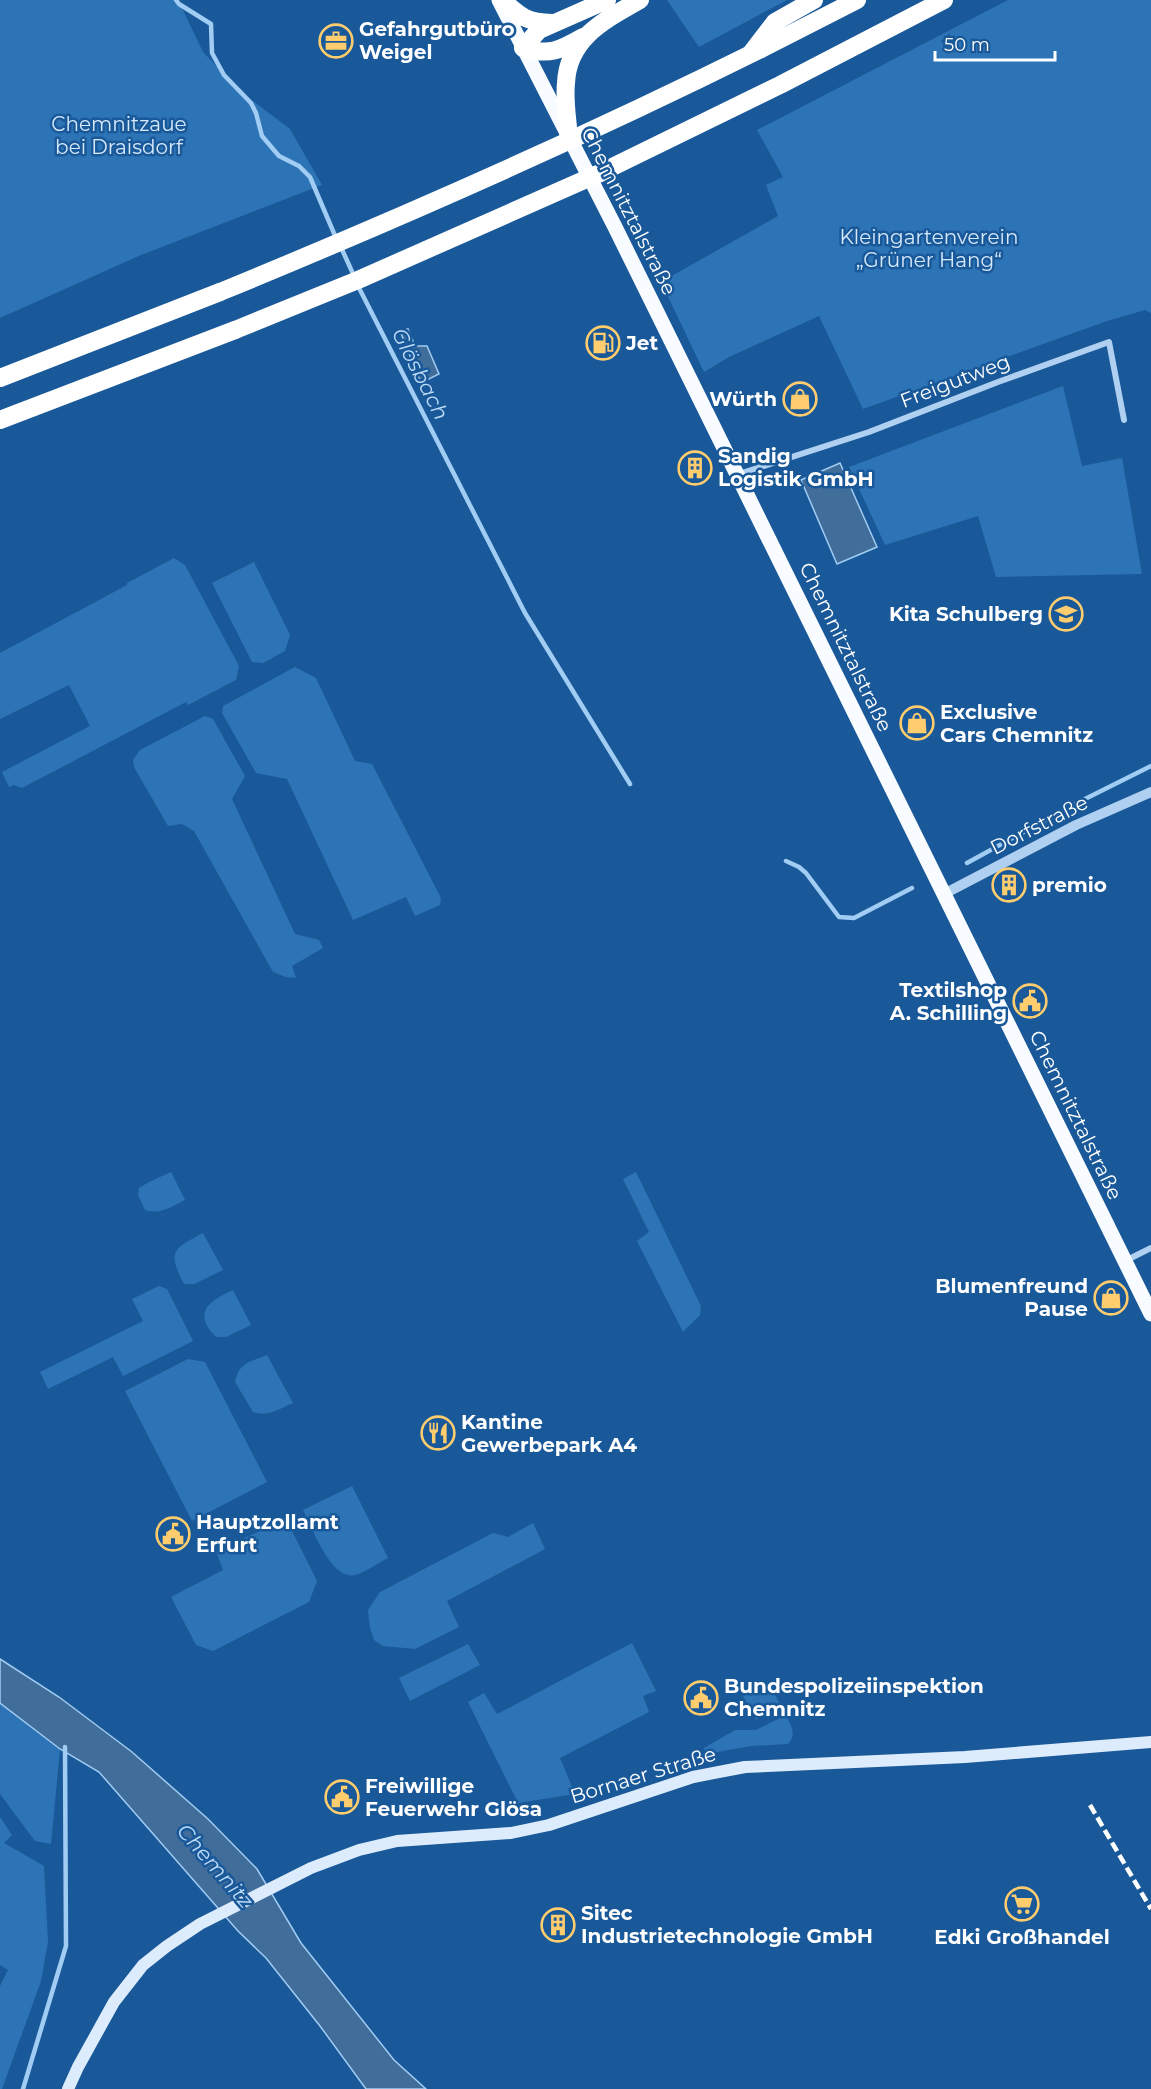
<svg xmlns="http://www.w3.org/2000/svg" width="1151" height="2089" font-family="Montserrat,sans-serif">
<rect width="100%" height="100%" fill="#1a5999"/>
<path fill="#2d74b6" d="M0 0H178L203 52 245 95 290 129 322 185 141 255 0 318Z
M667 0H787L699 47Z
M1008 0H1151V313L1145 310 1107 321 863 409 819 316 729 357 704 372 661 282 778 216 766 185 783 177 757 130Z
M1063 386 1082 466 1122 458 1142 574 996 577 978 516 885 545 849 467Z
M174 558 185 565 239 666 236 680 188 705 186 702 22 788 14 785 9 787 2 772 90 726 69 685 0 719V653L127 585V583Z
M254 562 290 635 285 651 263 663 252 662 212 583Z
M295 667 316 678 355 761 372 764 441 898 440 905 415 916 406 897 353 920 287 779 256 773 222 713 223 706Z
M205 716 213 719 245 776 232 799 295 934 319 940 323 948 292 966 296 978 286 977 273 972 194 831 182 824 168 826 134 767 133 760 140 750Z
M171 1172 185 1200C173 1206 160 1215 145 1210L138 1195 139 1188 149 1182Z
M636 1172 701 1306 700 1315 683 1332 637 1241 649 1232 623 1179Z
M203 1233 223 1270 194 1284H184C167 1251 173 1249 203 1233Z
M159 1286 167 1289 193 1341 123 1376 113 1357 48 1389 40 1372 143 1321 132 1299Z
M233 1290 251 1325 226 1337H216C192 1313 209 1301 233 1290Z
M267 1355 293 1403C279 1409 268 1417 253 1412L235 1382C239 1362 250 1362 267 1355Z
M188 1359 205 1362 267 1482 192 1521 125 1391Z
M352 1486 388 1558C378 1563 366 1572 355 1575 331 1581 312 1527 303 1510Z
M286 1519 317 1581 309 1602 213 1651 196 1645 171 1597 223 1570 216 1551Z
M533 1523 545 1549 447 1601 459 1627 415 1649 383 1646 374 1640 370 1628 368 1610 380 1592 493 1533 508 1537Z
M632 1643 656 1691 643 1696 649 1712 560 1758 575 1794 518 1803 468 1702 484 1693 497 1714Z
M468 1644 480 1665 410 1701 399 1678Z
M761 1686 771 1687 781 1706 756 1720 743 1696Z
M0 1703 60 1749 51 1844 35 1841 0 1794Z
M786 1715C791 1726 797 1734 788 1744L751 1746 706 1754 704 1748 735 1730H756Z
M0 1817 12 1835 4 1843 44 1866 48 1942 41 1981 2 2089H0V1986L8 1970 0 1965Z"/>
<path fill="#416d9a" stroke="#a1ccf3" stroke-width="1.5" d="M408 329 415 346H427L439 374 421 383 400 331Z
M840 463 877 547 837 564 801 480Z
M0 1659 59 1697 132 1752 208 1819 257 1869 301 1943 394 2060 426 2089H366L320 2026 266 1958 238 1931 99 1772 60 1749 0 1703Z"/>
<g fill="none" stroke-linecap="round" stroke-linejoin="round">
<path stroke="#a1ccf3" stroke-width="4.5" d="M176 0 179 4 211 24 212 53 224 75 251 103 256 113 262 136 279 156 299 166 310 177 336 238
M340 245 354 276
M357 284 525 613 630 784
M1071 806 1151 766
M786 861 799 867 806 873 839 917 854 918 912 888
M967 863 1058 813
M23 2089 66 1946 65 1747"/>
<path stroke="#afd0f1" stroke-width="6" d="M739 474 869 432 998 382 1109 342 1124 420
M1125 1261 1151 1248"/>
<path stroke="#afd0f1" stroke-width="10" d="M944 894 1076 825 1151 792"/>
<path stroke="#ddecfc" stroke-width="12" d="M68 2089 78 2067 114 2002 143 1965 167 1946 200 1924 311 1868 359 1850 397 1841 511 1833 549 1825 693 1777 745 1767 965 1757 1151 1742"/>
<path stroke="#f8fbff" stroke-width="15" d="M499 0 615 227 1151 1314"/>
<path stroke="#fff" stroke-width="18" d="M502 0C521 17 526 22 552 23
M583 37C560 50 550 56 523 48L539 30 607 0
M761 49 857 0
M752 52 775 22 814 0
M569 140C568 121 564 102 566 83 568 38 605 20 640 0
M600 173 780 85 944 0
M0 378 220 292
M0 420 235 330"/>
<path stroke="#fff" stroke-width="4.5" stroke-dasharray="10 4.5" stroke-linecap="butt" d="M1090 1805 1151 1909"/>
<path stroke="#fff" stroke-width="18" d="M220 292C403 217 584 137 761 49
M235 330 358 280 600 173"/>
</g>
<defs>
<g id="office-ring" transform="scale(1.725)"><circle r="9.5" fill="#1a5999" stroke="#ffcd6e" stroke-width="1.5"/><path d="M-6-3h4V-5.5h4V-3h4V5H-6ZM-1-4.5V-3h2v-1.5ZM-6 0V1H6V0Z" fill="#ffcd6e"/></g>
<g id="fuel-ring" transform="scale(1.725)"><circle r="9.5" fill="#1a5999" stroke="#ffcd6e" stroke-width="1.5"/><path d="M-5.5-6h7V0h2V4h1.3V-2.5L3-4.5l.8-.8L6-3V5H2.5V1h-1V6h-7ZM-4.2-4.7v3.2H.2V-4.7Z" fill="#ffcd6e"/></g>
<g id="shop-ring" transform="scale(1.725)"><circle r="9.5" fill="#1a5999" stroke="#ffcd6e" stroke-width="1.5"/><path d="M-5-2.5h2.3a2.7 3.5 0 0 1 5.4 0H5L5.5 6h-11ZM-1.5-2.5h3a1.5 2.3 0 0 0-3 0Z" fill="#ffcd6e"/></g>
<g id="building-ring" transform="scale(1.725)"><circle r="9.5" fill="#1a5999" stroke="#ffcd6e" stroke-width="1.5"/><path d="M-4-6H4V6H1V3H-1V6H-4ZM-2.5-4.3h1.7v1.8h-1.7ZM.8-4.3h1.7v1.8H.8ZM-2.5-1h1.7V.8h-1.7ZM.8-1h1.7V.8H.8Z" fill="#ffcd6e"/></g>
<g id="school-ring" transform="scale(1.725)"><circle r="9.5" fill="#1a5999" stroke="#ffcd6e" stroke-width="1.5"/><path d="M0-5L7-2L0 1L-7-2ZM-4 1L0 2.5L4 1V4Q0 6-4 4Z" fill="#ffcd6e"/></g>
<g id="civic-ring" transform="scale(1.725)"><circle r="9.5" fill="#1a5999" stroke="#ffcd6e" stroke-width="1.5"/><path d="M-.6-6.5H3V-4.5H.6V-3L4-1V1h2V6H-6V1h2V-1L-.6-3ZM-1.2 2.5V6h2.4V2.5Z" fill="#ffcd6e"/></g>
<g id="restaurant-ring" transform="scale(1.725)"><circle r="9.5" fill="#1a5999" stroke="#ffcd6e" stroke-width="1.5"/><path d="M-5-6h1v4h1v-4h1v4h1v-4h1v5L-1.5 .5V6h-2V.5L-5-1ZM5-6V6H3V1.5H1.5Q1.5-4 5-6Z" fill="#ffcd6e"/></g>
<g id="supermarket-ring" transform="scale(1.725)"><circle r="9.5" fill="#1a5999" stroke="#ffcd6e" stroke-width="1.5"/><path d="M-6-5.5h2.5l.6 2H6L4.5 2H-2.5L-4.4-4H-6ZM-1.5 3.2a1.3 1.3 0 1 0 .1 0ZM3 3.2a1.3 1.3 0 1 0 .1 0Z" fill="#ffcd6e"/></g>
</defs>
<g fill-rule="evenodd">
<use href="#office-ring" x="336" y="41"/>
<use href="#fuel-ring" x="603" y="343"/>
<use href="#shop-ring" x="800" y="399"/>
<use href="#building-ring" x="695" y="468"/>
<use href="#school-ring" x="1066" y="614"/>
<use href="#shop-ring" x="917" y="723"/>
<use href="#building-ring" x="1009" y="885"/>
<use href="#civic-ring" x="1030" y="1001"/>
<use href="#shop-ring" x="1111" y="1298"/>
<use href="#restaurant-ring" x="438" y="1433"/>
<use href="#civic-ring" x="173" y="1534"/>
<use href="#civic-ring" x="701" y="1698"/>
<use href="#civic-ring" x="342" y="1797"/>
<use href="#supermarket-ring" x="1022" y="1904"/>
<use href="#building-ring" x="558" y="1925"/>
</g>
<g text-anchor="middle" stroke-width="5" stroke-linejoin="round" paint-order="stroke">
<g font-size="20" font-weight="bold" fill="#fff" stroke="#1a5999" text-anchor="start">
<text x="359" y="36">Gefahrgutbüro<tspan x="359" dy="23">Weigel</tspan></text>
<text x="626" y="350">Jet</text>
<text x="777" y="406" text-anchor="end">Würth</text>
<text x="718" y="463">Sandig<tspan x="718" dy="23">Logistik GmbH</tspan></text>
<text x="1043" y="621" text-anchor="end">Kita Schulberg</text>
<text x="940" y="719">Exclusive<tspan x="940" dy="23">Cars Chemnitz</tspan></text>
<text x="1032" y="892">premio</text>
<text x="1007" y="997" text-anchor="end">Textilshop<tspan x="1007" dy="23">A. Schilling</tspan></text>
<text x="1088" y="1293" text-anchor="end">Blumenfreund<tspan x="1088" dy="23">Pause</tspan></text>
<text x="461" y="1429">Kantine<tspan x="461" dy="23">Gewerbepark A4</tspan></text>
<text x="196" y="1529">Hauptzollamt<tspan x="196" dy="23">Erfurt</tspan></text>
<text x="724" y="1693">Bundespolizeiinspektion<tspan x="724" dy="23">Chemnitz</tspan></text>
<text x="365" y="1793">Freiwillige<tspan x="365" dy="23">Feuerwehr Glösa</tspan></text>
<text x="581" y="1920">Sitec<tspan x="581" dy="23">Industrietechnologie GmbH</tspan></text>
<text x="1022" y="1944" text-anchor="middle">Edki Großhandel</text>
</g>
<g font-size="20" fill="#d6e9fc" stroke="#1a5999">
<text x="119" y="131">Chemnitzaue<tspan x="119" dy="23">bei Draisdorf</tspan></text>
<text x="929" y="244">Kleingartenverein<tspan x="929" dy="23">„Grüner Hang“</tspan></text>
</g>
<g font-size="20" fill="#fff" stroke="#1a5999">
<text transform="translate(629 211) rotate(63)" y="7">Chemnitztalstraße</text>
<text transform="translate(955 381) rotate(-21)" y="7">Freigutweg</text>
<text transform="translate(846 647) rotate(64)" y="7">Chemnitztalstraße</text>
<text transform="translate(1039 825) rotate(-27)" y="7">Dorfstraße</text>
<text transform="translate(1076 1115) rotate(64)" y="7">Chemnitztalstraße</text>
<text transform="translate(643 1775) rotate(-17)" y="7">Bornaer Straße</text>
</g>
<g font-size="21" font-style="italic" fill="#bbdaf7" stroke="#1a5999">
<text transform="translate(420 374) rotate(63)" y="7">Glösbach</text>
<text transform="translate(215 1866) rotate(49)" y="7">Chemnitz</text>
</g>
</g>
<path d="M935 51v9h120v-9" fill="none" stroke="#ffffff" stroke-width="3"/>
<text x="944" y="51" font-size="18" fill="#ffffff" stroke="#1a5999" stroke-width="4.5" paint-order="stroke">50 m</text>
</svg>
